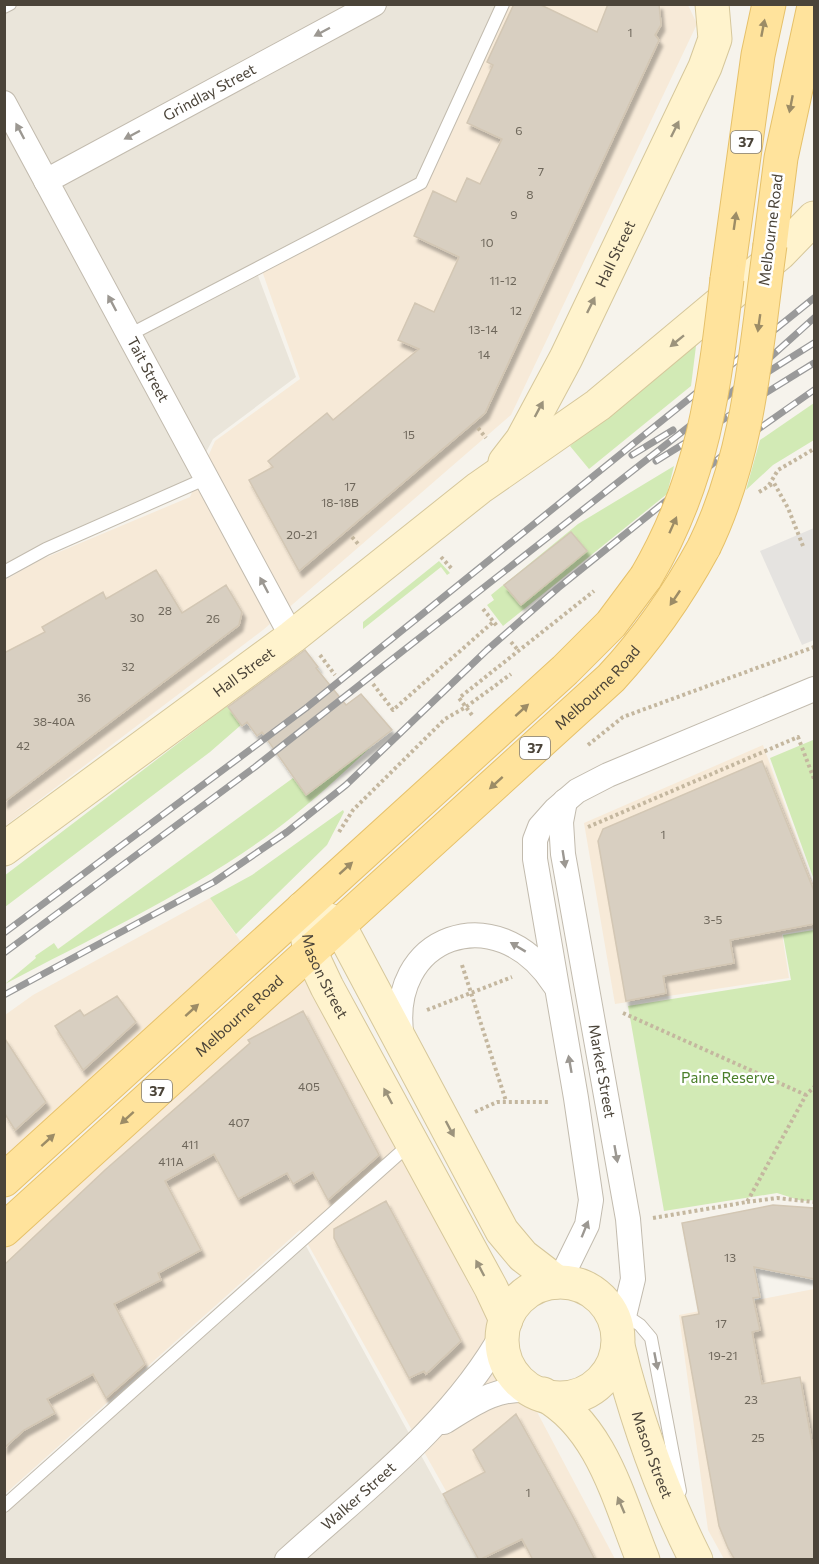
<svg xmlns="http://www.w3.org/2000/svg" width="819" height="1564" font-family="Commissioner,sans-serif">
<defs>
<filter id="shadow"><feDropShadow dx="3.5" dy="6" stdDeviation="1.5" flood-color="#0004"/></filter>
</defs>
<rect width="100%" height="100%" fill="#f6f3ec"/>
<path fill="#eae5da" d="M5 5H501L419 180 254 265 296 377 213 439 187 488 5 568Z
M306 1246 478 1559H5L4 1512Z"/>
<path fill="#f7ead8" d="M507 5H688L697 24 511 415 263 630 5 826V580L40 560 190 497 215 441 300 379 261 268 423 188Z
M763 745 814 886V928L782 934 789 978 615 1004 584 823Z
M210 898 241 942 5 1158V1015L33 995Z
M303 971 615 1559H484L300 1230 5 1494V1245Z
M814 1289V1559H724L708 1530 679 1315Z"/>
<path fill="#d2eab5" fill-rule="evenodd" d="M697 338 691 386 589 469 570 446Z
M814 403V440L773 465 746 490 760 440Z
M674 466 667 494 503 626 487 605 494 600 491 595 578 524ZM571 532 586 552 520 605 505 585Z
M439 561 450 573 447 575 441 567 363 629V622Z
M227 706 241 725 210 752 5 907 4 876Z
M813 740 814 744V880L770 758Z
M373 745C341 775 309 805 274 831 193 891 93 937 5 984L36 958 35 956 54 943 58 949 293 778 307 795Z
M343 810 344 812 327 845 236 934 210 898 252 875Z
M814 930V1200L802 1201 777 1193 664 1211 628 1006 791 980 783 935Z"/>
<path fill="#e5e3e0" d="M814 528V640L802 645 760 551Z"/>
<path fill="#d8cfc1" stroke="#d3c7b4" stroke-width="1.5" filter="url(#shadow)" d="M514 4H539L597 32 608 4H659L661 25 655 35 659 40 485 413 299 571 249 480 273 467 268 461 327 413 333 420 419 349 398 340 415 303 434 312 459 257 414 236 433 191 456 202 467 178 480 184 502 139 467 123 493 65 487 62Z
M571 532 587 551 521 605 504 585Z
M156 570 182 613 226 585 242 612 239 625 4 802V653L45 632 42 627 103 592 106 599Z
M305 650 318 667 316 668 346 705 361 694 392 730 306 795 262 732 257 736 247 722 242 726 228 707Z
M762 761 814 891V924L730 940 734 963 663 976 666 993 626 1001 598 841 603 829Z
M117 996 136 1022 83 1070 55 1026 80 1010 84 1016Z
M303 1011 379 1155 328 1200 313 1172 293 1184 287 1173 238 1199 214 1154 165 1181 201 1250 158 1273 161 1280 114 1304 145 1364 106 1398 93 1374 47 1399 55 1413 24 1430 4 1448V1265L105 1170 250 1043 248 1040Z
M5 1039 46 1102 15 1130 5 1114Z
M386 1201 461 1341 426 1374 424 1371 409 1378 334 1238V1229Z
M773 1205 814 1208V1279L754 1267 760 1297 753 1298 760 1330 752 1332 762 1384 800 1377 814 1454V1560H735L728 1548 719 1526 682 1317 699 1314 682 1223Z
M516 1414 572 1515 595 1560H533L522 1539 479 1560 443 1494 485 1472 473 1450Z"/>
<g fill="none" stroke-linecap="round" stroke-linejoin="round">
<g stroke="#c2bbae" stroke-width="14">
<path id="lane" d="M4 7 10 4
M129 335 421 183 503 4
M4 572 46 549 207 478
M600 1298 640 1325 651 1338 680 1491
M4 1506 411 1143"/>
</g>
<g stroke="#c2bbae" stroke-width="26">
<g id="street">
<path id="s1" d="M4 103 292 637"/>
<path id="s2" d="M46 181 374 4"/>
<path id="s3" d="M565 801 561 822 563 854 628 1219 633 1279 618 1341"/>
<path d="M402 1039C385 935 497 896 554 984"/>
<path d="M559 1282 587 1225 591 1200 576 1098 535 859V840L540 827 556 809 577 791 608 775 814 689"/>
<path d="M444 1422C475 1403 495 1387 533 1390"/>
<path id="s4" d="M287 1560C364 1490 453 1424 504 1331"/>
</g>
</g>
<g stroke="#d6c79b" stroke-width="35">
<g id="secondary">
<path id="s5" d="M505 462 522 440 566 358 705 67 715 39 712 4"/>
<path id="s6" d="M4 849 292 637 479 488 598 405 780 253 814 218"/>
<path d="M303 908 339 925 502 1231 523 1256 557 1282"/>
<path id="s7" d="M305 924 310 951 327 987 491 1288 506 1320"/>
<circle cx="560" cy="1340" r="58"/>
<path id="s8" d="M618 1346C636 1419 662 1492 696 1560"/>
<path d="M543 1394C602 1426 619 1501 643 1560"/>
</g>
</g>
<g stroke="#e6c16a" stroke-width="35">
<g id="primary">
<path d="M770 245 781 158 814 6"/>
<path d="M727 279 758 55 769 4"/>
<path d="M4 1180 565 670 611 624 646 577"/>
<path id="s9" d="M4 1230 611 678C648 638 678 595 704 547"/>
</g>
</g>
<path stroke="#c4b79f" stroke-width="4" stroke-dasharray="3 3" stroke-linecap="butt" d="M478 428 486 438
M769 485 778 470 814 449
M759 492 774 483 788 508 803 546
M352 537 359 545
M441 557 453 570
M483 609 497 626
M511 642 518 650
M320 655 335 675
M373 684 393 710 493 622
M472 715 459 698 594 591
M588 745 623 717 814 647
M588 827 798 737 814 779
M339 832 353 810 445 719 466 707 511 674
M462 965 506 1101
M427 1010 512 977
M623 1013 806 1095
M475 1112 497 1102H549
M747 1202 777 1198 814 1202
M653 1218 747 1202 806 1095 814 1087"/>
<use href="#lane" stroke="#fff" stroke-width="12"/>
<use href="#street" stroke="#fff" stroke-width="24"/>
<use href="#secondary" stroke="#fff3cd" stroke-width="33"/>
<use href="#primary" stroke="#ffe39c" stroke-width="33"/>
<g stroke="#9a9a9a" stroke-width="7">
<path id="rail" d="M755 380 814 343
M632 455 673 430
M656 461 814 363
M4 933 306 708 814 298
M4 953 255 767 724 399 814 318
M4 995 214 882 287 832 346 785 487 650 558 588 737 444 814 390"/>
</g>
<use href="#rail" stroke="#fff" stroke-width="4.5" stroke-dasharray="14" stroke-linecap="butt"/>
<g stroke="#e6c16a" stroke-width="35" stroke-linecap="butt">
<path id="primary-bridge" d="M704 547C750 453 756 347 770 245
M646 577C704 478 714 390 727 279"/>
</g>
<use href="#primary-bridge" stroke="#ffe39c" stroke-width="33"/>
</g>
<defs><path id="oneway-solid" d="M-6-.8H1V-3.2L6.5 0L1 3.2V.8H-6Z" transform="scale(1.5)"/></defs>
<g fill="#9c8c66">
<use href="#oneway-solid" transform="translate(763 28) rotate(-79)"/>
<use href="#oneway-solid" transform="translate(791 104) rotate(101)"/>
<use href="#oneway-solid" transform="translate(735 221) rotate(-82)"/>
<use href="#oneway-solid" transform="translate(759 323) rotate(98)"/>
<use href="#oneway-solid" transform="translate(673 525) rotate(-66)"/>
<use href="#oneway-solid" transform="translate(675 598) rotate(124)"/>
<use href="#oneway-solid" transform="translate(522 710) rotate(-42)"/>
<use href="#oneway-solid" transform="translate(496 783) rotate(138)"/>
<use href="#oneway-solid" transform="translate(346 868) rotate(-42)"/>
<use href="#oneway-solid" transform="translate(192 1010) rotate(-42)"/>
<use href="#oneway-solid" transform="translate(127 1118) rotate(138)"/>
<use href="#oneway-solid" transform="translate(48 1140) rotate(-42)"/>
</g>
<g fill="#9c9892">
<use href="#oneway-solid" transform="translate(322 32) rotate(152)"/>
<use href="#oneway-solid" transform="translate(20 131) rotate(-118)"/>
<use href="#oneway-solid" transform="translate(132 135) rotate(152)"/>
<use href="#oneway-solid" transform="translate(112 303) rotate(-118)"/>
<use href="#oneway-solid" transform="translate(264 585) rotate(-118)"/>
<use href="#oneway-solid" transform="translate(564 859) rotate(81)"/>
<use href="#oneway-solid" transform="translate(518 947) rotate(-149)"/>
<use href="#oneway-solid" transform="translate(570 1064) rotate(-100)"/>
<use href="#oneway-solid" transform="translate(616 1154) rotate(80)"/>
<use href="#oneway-solid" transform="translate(585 1229) rotate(-68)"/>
<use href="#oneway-solid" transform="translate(656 1361) rotate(79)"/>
</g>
<g fill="#9c937c">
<use href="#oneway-solid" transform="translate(675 129) rotate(-64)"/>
<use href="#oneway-solid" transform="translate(591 305) rotate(-64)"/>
<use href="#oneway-solid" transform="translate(677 341) rotate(141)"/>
<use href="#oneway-solid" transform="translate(539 409) rotate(-62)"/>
<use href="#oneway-solid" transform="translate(388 1096) rotate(-118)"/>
<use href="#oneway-solid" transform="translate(450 1129) rotate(62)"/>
<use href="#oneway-solid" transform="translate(480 1268) rotate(-118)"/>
<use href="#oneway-solid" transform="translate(621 1505) rotate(-113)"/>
</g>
<g text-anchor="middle" stroke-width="5" stroke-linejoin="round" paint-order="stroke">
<g font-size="12" fill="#6e675b">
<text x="630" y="37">1</text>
<text x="519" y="135">6</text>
<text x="541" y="176">7</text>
<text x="530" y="199">8</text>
<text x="514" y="219">9</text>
<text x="487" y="247">10</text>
<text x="503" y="285">11-12</text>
<text x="516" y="315">12</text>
<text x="483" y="334">13-14</text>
<text x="484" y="359">14</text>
<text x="409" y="439">15</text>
<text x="350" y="491">17</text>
<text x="340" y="507">18-18B</text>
<text x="302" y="539">20-21</text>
<text x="165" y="615">28</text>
<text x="137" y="622">30</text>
<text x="213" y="623">26</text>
<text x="128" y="671">32</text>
<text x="84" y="702">36</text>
<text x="54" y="726">38-40A</text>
<text x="23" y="750">42</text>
<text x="663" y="839">1</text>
<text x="713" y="924">3-5</text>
<text x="309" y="1091">405</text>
<text x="239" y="1127">407</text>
<text x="190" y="1149">411</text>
<text x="171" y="1166">411A</text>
<text x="730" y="1262">13</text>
<text x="721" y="1328">17</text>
<text x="723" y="1360">19-21</text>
<text x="751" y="1404">23</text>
<text x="758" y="1442">25</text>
<text x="528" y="1497">1</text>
</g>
<g fill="#fff" stroke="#817c74" stroke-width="1.5">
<rect x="731" y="131" width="30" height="22" rx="4.5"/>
<rect x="520" y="737" width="30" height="22" rx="4.5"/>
<rect x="142" y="1080" width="30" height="22" rx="4.5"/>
</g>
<g font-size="14" font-weight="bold" fill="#4b4439">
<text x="746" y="147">37</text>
<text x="535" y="753">37</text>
<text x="157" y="1096">37</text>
</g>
<g font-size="15" fill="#4b4439" stroke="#fff">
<text dy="5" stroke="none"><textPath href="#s2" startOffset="186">Grindlay Street</textPath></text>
<text transform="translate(771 230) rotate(-83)" y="5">Melbourne Road</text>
<text dy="5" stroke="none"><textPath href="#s5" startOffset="236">Hall Street</textPath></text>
<text dy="5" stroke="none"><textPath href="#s1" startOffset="303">Tait Street</textPath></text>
<text dy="5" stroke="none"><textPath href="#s6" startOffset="298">Hall Street</textPath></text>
<text dy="5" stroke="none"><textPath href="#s9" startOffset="804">Melbourne Road</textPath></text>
<text dy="5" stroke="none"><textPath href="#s7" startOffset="56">Mason Street</textPath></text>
<text dy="5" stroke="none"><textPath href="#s9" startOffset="318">Melbourne Road</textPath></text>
<text dy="5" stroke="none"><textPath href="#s3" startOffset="274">Market Street</textPath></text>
<text dy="5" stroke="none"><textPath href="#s8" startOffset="114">Mason Street</textPath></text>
<text dy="5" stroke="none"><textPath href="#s4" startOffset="96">Walker Street</textPath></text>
</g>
<g font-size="15" fill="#4a7f2a" stroke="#fff">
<text x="728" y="1083">Paine Reserve</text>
</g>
</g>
<rect width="819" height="1564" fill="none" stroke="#4b4439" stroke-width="12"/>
</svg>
